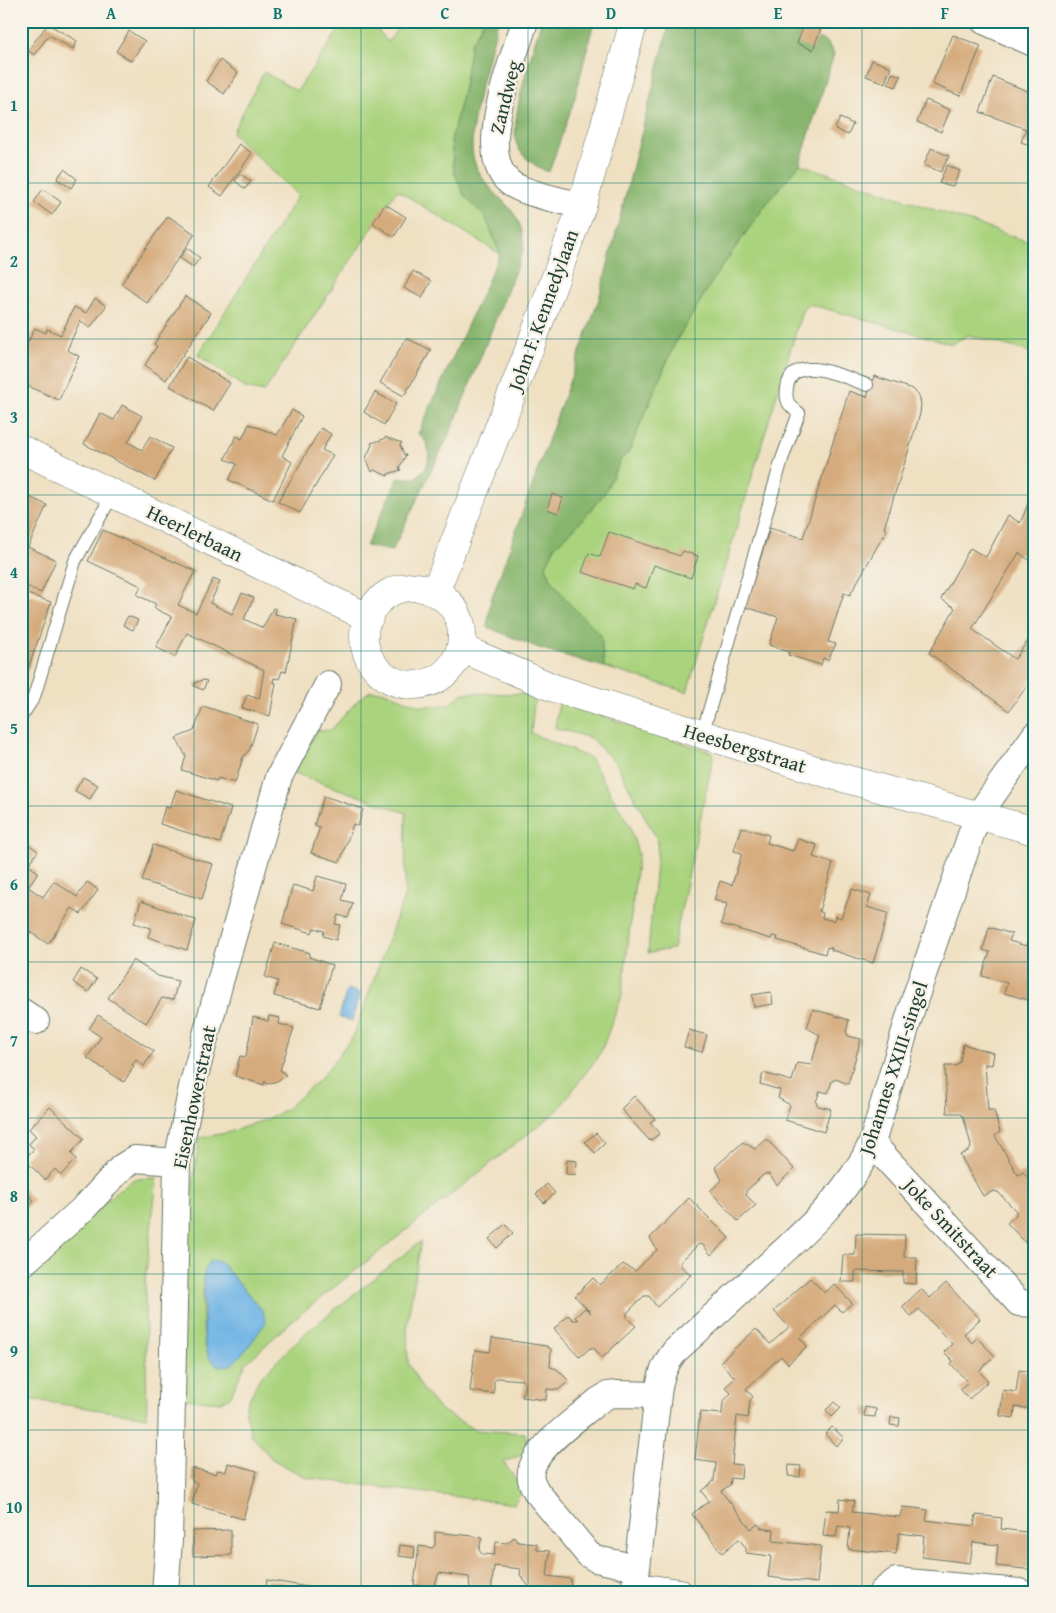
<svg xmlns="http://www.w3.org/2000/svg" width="1056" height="1613" font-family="'Gentium Book Plus',serif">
<rect width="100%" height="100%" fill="#f7f3e8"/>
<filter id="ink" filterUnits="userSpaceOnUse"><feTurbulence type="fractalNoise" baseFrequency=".02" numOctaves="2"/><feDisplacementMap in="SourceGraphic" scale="10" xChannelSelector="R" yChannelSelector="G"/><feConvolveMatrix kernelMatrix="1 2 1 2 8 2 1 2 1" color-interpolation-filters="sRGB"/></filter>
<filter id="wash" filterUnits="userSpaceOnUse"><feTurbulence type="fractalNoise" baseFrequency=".0096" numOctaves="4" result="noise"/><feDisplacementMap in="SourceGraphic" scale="20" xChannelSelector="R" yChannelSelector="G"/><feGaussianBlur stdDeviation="1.12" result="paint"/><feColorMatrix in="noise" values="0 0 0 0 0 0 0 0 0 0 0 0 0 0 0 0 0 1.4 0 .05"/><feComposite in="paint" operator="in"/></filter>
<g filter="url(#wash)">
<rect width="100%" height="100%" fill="#efe0c2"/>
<path fill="#aad37e" stroke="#648859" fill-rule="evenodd" d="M345 21H370L388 42 403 21H484L471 43 464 87 451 141 454 172 465 197 486 218 500 254 397 190 264 392 245 388 198 355 298 195 232 133 264 72 297 91Z
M800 164 1035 244 1034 353 968 335 952 344 809 304 803 308 687 692 604 667 601 635 567 601 551 579 546 566 555 546 577 526 604 494 621 459 628 453 675 343 716 275 769 200Z
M370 691H382L421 706 448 705 463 693 535 694 531 733 590 758 630 826 638 854 622 996 600 1054 557 1111 294 1319 246 1363 230 1397 220 1402 183 1399 184 1280 191 1193 200 1138 230 1132 267 1119 286 1109 321 1078 353 1036 405 894 406 813 294 773 317 731 331 730 358 700ZM210 1260 220 1262 263 1311 209 1358C201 1332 199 1285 210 1260Z
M559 702 714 753 673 949 648 953 658 841 617 765 591 738 555 728Z
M157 1178 145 1281 147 1417 21 1398V1280L118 1190 134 1179Z
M421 1241 407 1325 408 1363 423 1390 439 1409 475 1430 525 1433 528 1453 503 1462 523 1489 514 1504 307 1478 272 1459 251 1435 245 1408 259 1379 303 1335Z"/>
<path fill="#87b56d" stroke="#537950" d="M484 21H498C490 56 463 131 475 164 489 200 527 205 523 251L454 424 392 551 366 546 398 478H415L426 468C431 455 430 442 418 434L500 254 486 218 465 197 454 172 451 140 464 87 471 43Z
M541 21H594L574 101 549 172C537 168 519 155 516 142 511 113 533 51 541 21Z
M670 21H774L827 42 834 54 800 164 769 200 716 275 675 343 628 453 621 459 604 494 577 526 555 546 546 566 551 579 567 601 601 635 604 667 539 648 487 627 491 600 599 299Z"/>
<path fill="#6fb4e5" stroke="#47788c" d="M347 989 360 993 352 1021 339 1017Z
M210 1260 220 1262 263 1311 266 1322 247 1349 231 1365 218 1367 209 1358 204 1341V1273Z"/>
<g id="blocks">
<path fill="#d5ab7d" d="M806 21 823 22 813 50 797 43Z
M832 21H853L850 29Z
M48 24 77 41 73 49 49 35 34 55 28 50Z
M129 31 145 41 131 61 116 51Z
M953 35 981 46 960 96 932 84Z
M220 60 238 73 224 94 206 81Z
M872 60 891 67 885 83 866 76Z
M892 73 901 76 896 87 888 84Z
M993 77 1030 92 1032 89 1035 90 1033 115H1035V147L1021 142 1026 129 980 112Z
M926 100 950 110 941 132 917 122Z
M840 118 853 124 848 135 835 129Z
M239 144 252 153 222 196 209 187Z
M931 148 949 156 941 172 924 165Z
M947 165 960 171 953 186 939 183Z
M64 169 77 179 71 188 57 179Z
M21 172 27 176 21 185Z
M240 174 251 181 245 189 235 181Z
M43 189 61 202 52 215 34 202Z
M385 204 406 217 394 237 373 223Z
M168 216 195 234 147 303 121 284Z
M187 248 200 258 193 267 180 258Z
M413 271 431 281 422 298 404 288Z
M21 282 26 286 21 293Z
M185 296 211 313 166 380 145 365 157 346 154 344Z
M95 298 106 306 90 328 80 321 67 350 79 356 59 400 21 383V356L35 328 46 333 47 329 61 335 74 307 86 313Z
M406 338 431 350 404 396 380 383Z
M187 357 230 383 213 411 170 386Z
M874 376 913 389 919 396 921 404 920 414 884 528 887 529 850 595 844 593 828 642 836 644 828 660 823 658 821 665 788 655 789 652 769 645 778 617 745 607 770 528 803 538 849 391 867 397Z
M375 392 396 404 384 425 364 412Z
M122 405 142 416 128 442 142 450 150 436 172 448 155 481 84 444 100 413 114 420Z
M292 410 302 416 282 456 292 462 273 500 229 480 237 464 225 459 236 436 242 439 249 424 277 435Z
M321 428 331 434 322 450 333 455 300 513 278 502Z
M385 437 402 443 400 445 404 455H406L399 468 401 470 388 474V476L374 470 372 472 366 458 372 445 371 443 384 439Z
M1035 488V564L1019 553 972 629 1015 659 1035 631V675L1009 711 929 653 955 608 941 599 970 548 986 557 1008 515 1020 523Z
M21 493 47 505 28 547 56 560 41 593 21 583Z
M552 494 563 498 558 513 547 509Z
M103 530 195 571 178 605 196 613 213 579 220 582 210 603 232 614 242 593 254 598 244 619 263 628 273 608 276 609 275 614 297 619 286 672 282 671 279 679 274 678 273 682 276 683 270 716 242 708 247 695 259 699 264 670 187 633 175 657 156 647 172 617 154 608 156 604 137 595 141 586 88 561Z
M609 532 680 556 683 551 698 556 691 578 654 565 646 588 635 584 633 589 582 572 589 553 600 557Z
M21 592 51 602 22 687H21Z
M128 616 138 620 133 630 123 625Z
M203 680 207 681 203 690 194 686 196 682Z
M203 706 258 724 250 749 243 757 235 783 218 778 217 781 182 770 186 756 176 738 194 731Z
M83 777 98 785 90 799 75 791Z
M176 790 231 808 220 843 160 824 165 807 170 808Z
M324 796 363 809 358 826 353 824 340 862 311 853 320 827 314 825Z
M741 827 769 835 767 843 793 851 798 839 817 845 813 857 833 863 819 911 823 913 822 918 834 921 835 916 841 918 852 889 871 895 867 907 888 913 873 963 831 950 832 948 827 947 825 954 777 940 778 937 772 936 771 939 721 924 727 904 714 900 720 881 732 885 742 853 734 851Z
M21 839 38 851 28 865 38 872 28 887 43 897 54 881 77 897 87 882 98 890 81 914 72 908 48 944 21 926Z
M153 845 213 864 202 899 142 881Z
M317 876 346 884 342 900 353 903 348 918 338 915 335 924 340 925 336 940 323 936 324 931 314 928 312 933 282 924 293 885 313 891Z
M141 901 196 920 187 950 148 937 151 928 134 923Z
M989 927 1012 934 1009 941 1026 946 1029 938 1035 935V1002L1004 993 1007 983 982 976 990 952 983 950Z
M275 943 310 953 309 957 332 965 320 1008 274 996 278 981 265 977Z
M133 960 158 976 178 981 173 1000 162 998 146 1023 108 998Z
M81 969 97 979 88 992 73 982Z
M771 992 773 1004 754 1007 752 995Z
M813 1009 849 1020 846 1032 848 1036 861 1039 848 1084 836 1079 832 1081 828 1093 820 1091 816 1102 818 1106 831 1109 824 1132 785 1120 790 1105 778 1098 780 1090 760 1084 763 1073 792 1081 797 1063 811 1065 820 1035 807 1028Z
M98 1015 154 1051 144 1066 136 1060 132 1065 134 1066 124 1082 87 1058 101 1037 89 1029Z
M269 1016 280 1018 279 1024 294 1028 280 1070 286 1075 277 1081 267 1084 265 1081 264 1085 235 1076 240 1056 246 1057 253 1017 268 1021Z
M689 1030 707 1035 702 1052 684 1047Z
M963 1044 994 1053 992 1065 985 1064 988 1110H994L1000 1132 995 1136 1018 1175 1023 1172 1031 1181 1035 1178V1253L1007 1223 1016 1215V1211L998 1192 993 1191 983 1196 960 1155 970 1150 971 1145 963 1116 959 1113H947L945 1066H956L960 1062Z
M634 1096 655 1119 650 1122 660 1133 650 1141 621 1109Z
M50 1107 84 1139 71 1153 76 1159 61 1175 55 1169 45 1180 24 1159 34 1149 29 1144 36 1136 29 1129Z
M596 1133 605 1143 595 1153 585 1142Z
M767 1139 794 1169 777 1185 769 1174H764L756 1182 746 1191V1195L756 1205 738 1221 710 1191 722 1180 715 1167 743 1142 755 1149Z
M567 1160 577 1161 576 1175 566 1174Z
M547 1184 555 1193 544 1203 536 1194Z
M21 1186 34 1201 21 1212Z
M689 1198 729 1238 711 1255 703 1245 699 1244 681 1261V1266L691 1275 657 1307 649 1296H644L627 1313V1318L636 1326 602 1358 594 1348H590L580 1357 554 1329 568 1315 573 1320H578L575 1317 585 1308 591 1313 575 1296 593 1278 600 1285 623 1264 635 1271 657 1250 650 1238Z
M505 1224 513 1233 497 1248 489 1239Z
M856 1234 905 1235 904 1257H917L916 1284 903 1283V1272L855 1271V1282H841L843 1255H855Z
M810 1278 825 1293 834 1284 852 1303 842 1312 835 1305 800 1338 807 1346 798 1355 788 1364 781 1356 746 1389 753 1397 750 1400 748 1418 737 1416 732 1464 742 1465 741 1479 731 1478 730 1485 721 1491 751 1529 758 1524 761 1528 774 1530 773 1541 821 1546 817 1583 768 1577 771 1556 746 1553V1548L739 1539 722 1553 692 1514 709 1501 701 1491 714 1481 716 1463 695 1460 700 1412 722 1414 723 1402 731 1393 725 1387 735 1378 720 1362 756 1329 770 1344 789 1327 774 1311Z
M946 1283 980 1319 964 1334 972 1343 977 1338 995 1356 979 1371 988 1381 969 1399 960 1389 968 1382 951 1364 953 1361 944 1352 952 1344 919 1309 911 1316 902 1307 921 1289 930 1298Z
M492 1338 546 1346 551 1349 550 1367 557 1369 569 1381 558 1390 547 1389 546 1400 522 1397 525 1384 522 1380 498 1378 494 1381V1394L470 1391 475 1350 490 1352Z
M1019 1370 1035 1372V1409L1015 1407 1014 1418 1000 1416 1003 1390 1016 1392Z
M834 1402 841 1408 832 1417 826 1410Z
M865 1407 876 1409 875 1417 864 1416Z
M891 1417 900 1418 899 1426 890 1425Z
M832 1427 844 1438 836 1446 825 1434Z
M228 1463 257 1471 243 1519 192 1504 197 1483 192 1481V1468L216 1474 218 1470 226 1472Z
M789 1465 801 1466 800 1477 788 1476Z
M840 1499 854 1501 852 1512 900 1517 902 1507 914 1508 928 1510 926 1520 974 1526 976 1515 1002 1518 1001 1529 1035 1533V1570L996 1566 998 1545 973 1542 970 1563 922 1557 924 1536 899 1533 896 1554 848 1549 850 1528 838 1526 836 1537 823 1536 826 1510 839 1511Z
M231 1530V1555L193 1556V1531Z
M435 1532 482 1537 479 1550 482 1554 494 1555 496 1542 507 1543 514 1537 518 1542 537 1544V1550L550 1551 547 1576 571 1579 570 1592H533L520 1575 521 1569 494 1566 491 1592 470 1591 469 1577 439 1573 434 1587 414 1585 419 1546 432 1548 435 1545Z
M400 1545 415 1547 414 1558 399 1556Z
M267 1580 308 1587V1592H265Z"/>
</g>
</g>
<g filter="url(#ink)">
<use href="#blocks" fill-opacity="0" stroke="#687666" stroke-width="1"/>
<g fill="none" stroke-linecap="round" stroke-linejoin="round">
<g stroke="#687666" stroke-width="14">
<path id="lane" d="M21 717 34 697 75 561 113 494
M702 735 782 459 799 413C788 405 785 401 787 388 792 351 846 378 867 385"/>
</g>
<g stroke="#687666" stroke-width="28">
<path id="street" d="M525 21C514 58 474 152 509 182 521 193 564 201 582 206
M984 21 1035 44
M21 1011 36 1021
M872 1143 1019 1303 1035 1304
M21 1265 86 1206 122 1167 135 1159 177 1162
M637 1568 596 1559 588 1554 536 1491C535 1488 532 1484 531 1480 525 1453 580 1417 598 1401L608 1395 617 1394 658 1395
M635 1586 679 1592
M165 1592 169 1540 177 1162 192 1087 220 982 279 777 328 684
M634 1592 658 1395C660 1377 664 1365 675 1351 705 1324 735 1296 764 1269 806 1231 848 1194 872 1143L913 1004 977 817 1035 735
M882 1592 896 1581 1020 1592"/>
</g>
<g stroke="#687666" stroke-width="29">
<path id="secondary" d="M21 449 369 618
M364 636a49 49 0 1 1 98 0a49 49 0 1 1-98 0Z
M435 593 530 347 582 206 634 21
M461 648 554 688 832 775 1035 831"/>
</g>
<use href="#lane" stroke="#fff" stroke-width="12"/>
<use href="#street" stroke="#fff" stroke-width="26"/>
<use href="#secondary" stroke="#fff" stroke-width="28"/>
</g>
</g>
<path fill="none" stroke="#0f766e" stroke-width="1" stroke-opacity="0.55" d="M194 21V1592M361 21V1592M528 21V1592M695 21V1592M862 21V1592M21 183H1035M21 339H1035M21 495H1035M21 651H1035M21 806H1035M21 962H1035M21 1118H1035M21 1274H1035M21 1430H1035"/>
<g text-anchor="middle" stroke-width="4.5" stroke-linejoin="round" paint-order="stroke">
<g font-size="20" fill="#1f3d34" stroke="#f7f3e8">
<text transform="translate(505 97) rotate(-76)" y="7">Zandweg</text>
<text transform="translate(543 310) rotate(-70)" y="7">John F. Kennedylaan</text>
<text transform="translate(195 533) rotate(26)" y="7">Heerlerbaan</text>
<text transform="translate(745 748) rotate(17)" y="7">Heesbergstraat</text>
<text transform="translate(893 1068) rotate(-72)" y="7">Johannes XXIII-singel</text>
<text transform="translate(194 1097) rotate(-78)" y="7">Eisenhowerstraat</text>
<text transform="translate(951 1228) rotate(47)" y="7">Joke Smitstraat</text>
</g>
</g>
<rect width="1056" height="1613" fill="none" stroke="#f7f3e8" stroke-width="55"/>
<rect x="28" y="28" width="1000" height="1558" fill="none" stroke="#0f766e" stroke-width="2"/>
<g font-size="16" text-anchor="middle" font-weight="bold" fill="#0f766e">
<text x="111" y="19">A</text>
<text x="278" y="19">B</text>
<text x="445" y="19">C</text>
<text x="611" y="19">D</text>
<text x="778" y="19">E</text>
<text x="945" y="19">F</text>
<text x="14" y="111">1</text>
<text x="14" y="267">2</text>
<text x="14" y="423">3</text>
<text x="14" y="578">4</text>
<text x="14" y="734">5</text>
<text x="14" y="890">6</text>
<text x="14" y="1046">7</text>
<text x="14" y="1202">8</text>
<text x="14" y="1357">9</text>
<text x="14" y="1513">10</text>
</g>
</svg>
